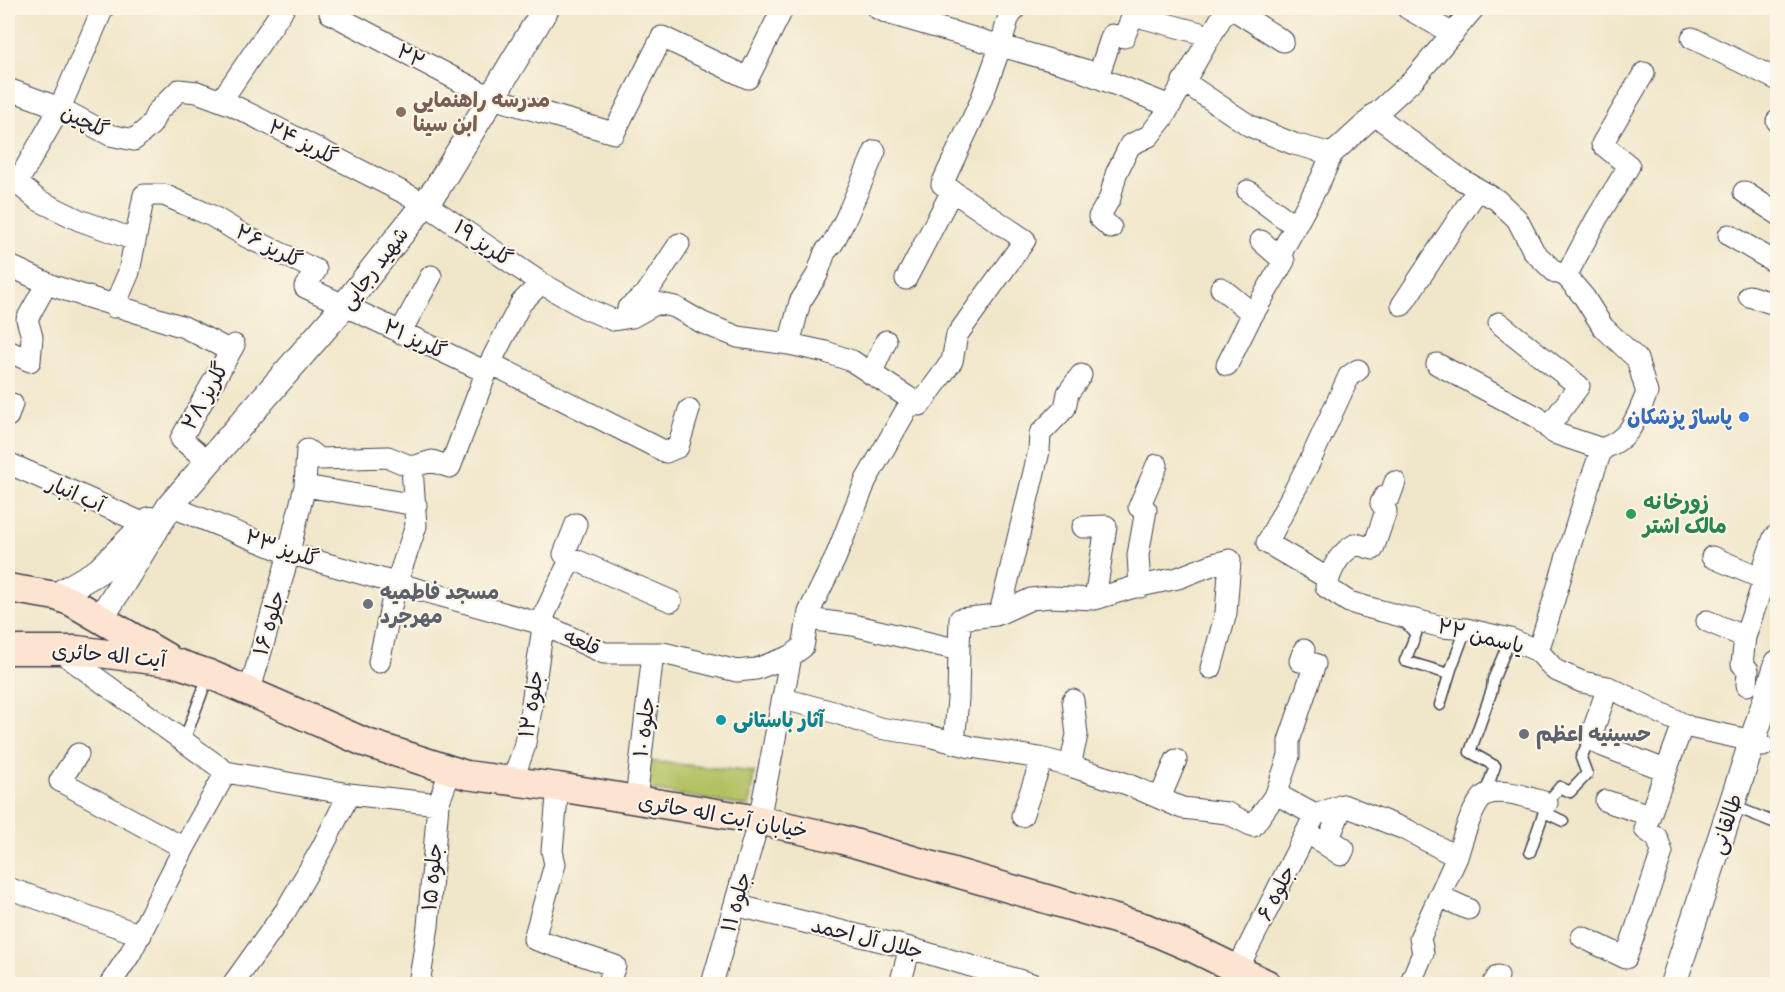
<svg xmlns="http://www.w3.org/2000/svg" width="1785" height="992" font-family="'Gochi Hand','Playpen Sans Arabic',sans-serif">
<rect width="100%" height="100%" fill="#fcf5e5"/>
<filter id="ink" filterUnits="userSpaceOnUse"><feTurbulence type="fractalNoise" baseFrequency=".0167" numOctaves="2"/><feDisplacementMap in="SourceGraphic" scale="12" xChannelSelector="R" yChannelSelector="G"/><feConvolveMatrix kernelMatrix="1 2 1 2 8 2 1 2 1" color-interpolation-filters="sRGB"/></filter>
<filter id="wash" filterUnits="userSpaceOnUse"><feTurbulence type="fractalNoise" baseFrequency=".008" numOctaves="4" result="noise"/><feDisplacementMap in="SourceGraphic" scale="24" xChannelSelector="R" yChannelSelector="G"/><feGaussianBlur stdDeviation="1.35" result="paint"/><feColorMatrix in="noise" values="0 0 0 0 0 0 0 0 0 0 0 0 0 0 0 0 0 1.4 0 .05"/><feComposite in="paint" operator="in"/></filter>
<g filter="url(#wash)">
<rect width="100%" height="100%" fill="#f0e7ca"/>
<path fill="#b3c062" stroke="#6a714e" stroke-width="1.5" d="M647 761 754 772 749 807 646 789Z"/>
</g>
<g filter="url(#ink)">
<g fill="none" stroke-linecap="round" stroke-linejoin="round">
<g stroke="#414050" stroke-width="13">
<path id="service" d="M1404 621 1416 634 1405 661 1449 674
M1440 705 1451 669 1466 629
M184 741 209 674
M1485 794 1495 766 1470 752 1492 690 1493 680 1510 639
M1743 810 1778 824
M1544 812 1563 821
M1530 852 1547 803 1560 787 1570 792 1587 774 1581 758 1591 736"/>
</g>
<g stroke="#414050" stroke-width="23">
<path id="minor" d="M103 8 60 108 17 183 38 200 79 220 135 240
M877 8 890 14 1099 74 1112 35 1124 37 1133 15 1200 33
M1231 8 1283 41
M1407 8 1453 34
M330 13 492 98 614 133 662 37 748 78 783 8
M1692 38 1778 80
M1084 72 1170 106
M1183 81 1250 126 1294 144 1332 154 1413 80 1474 8
M8 89 60 108 110 135 134 140 151 125 157 112 179 90 197 92 232 105 424 203 541 283 585 308 613 320 632 317 657 303 675 307 703 323 738 337 789 344 800 302 817 275 825 252 833 243 846 218 875 151
M221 101 284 8
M1374 114 1459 178 1497 200 1517 219 1534 252 1555 272 1566 276 1584 297 1603 327 1637 359 1647 393C1635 420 1632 438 1602 449 1577 515 1560 584 1538 651
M1777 121H1778
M1248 191 1295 226
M1744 192 1778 214
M1111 228 1099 217 1110 198 1116 174 1130 145 1149 136 1163 118 1227 8
M1729 235 1778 264
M1261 241 1284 261
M8 265 53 286 184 327 221 346 230 352 234 345
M1566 276 1597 218 1629 166 1602 144 1644 73
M906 279 952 191
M1221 288 1253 314
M1749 296 1778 305
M1402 305 1478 189
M114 307 129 272 144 195H164L189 206 212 216 247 237 316 270 305 287 486 372
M628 308 646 294 679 244
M1499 323 1579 386 1548 428
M400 333 431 276
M789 344 826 352 852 361 920 405 952 361 957 335 1025 240 942 184 980 103 1001 45 1008 19 1015 8
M8 351 30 361 32 337 27 319 47 283
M490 363 666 452 678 447 689 410
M1437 364 1537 417 1554 433 1602 449
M1227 365 1249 321 1284 261 1281 253 1321 179 1332 154
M871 374 886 341
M8 416 12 404
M209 462 181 439 230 352
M8 463 145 524
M1395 482 1390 496 1384 497 1381 503 1386 511 1373 549 1356 544C1338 554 1332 568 1326 587L1349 602 1370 608 1442 627 1466 629 1510 639 1538 651 1555 670 1582 682 1608 687 1689 727 1753 741 1763 746
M305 486 416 505
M170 506 288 553 542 624 604 653H663L737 671 756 669 791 656 803 647 809 612 835 559 866 480 912 400
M1083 527 1106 526 1095 599
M1712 557 1778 585
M571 558 671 601
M1329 579 1267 543 1310 461 1349 376 1358 370
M1140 587 1138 555 1146 510 1139 507 1157 465
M1000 613 1039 451 1040 434 1065 408 1068 393 1081 375
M808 619 853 625 959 650 958 699 954 743
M1707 621 1745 637
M58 650 226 772 349 794 438 804
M959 650 960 619 996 615 1031 599 1050 597 1095 599 1131 588 1178 578 1214 564 1230 560 1226 613 1211 668
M379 662 396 584 416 526 412 467
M1747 685 1748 670 1742 664 1745 637 1762 586 1760 578 1774 537
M1608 687 1591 736 1598 744 1665 770
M249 693 285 568 305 486 307 450 319 459 388 457 412 467 432 461 450 467 490 363 521 303 541 283
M784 699 837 713 879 728 925 735 971 747 1040 758 1070 766 1127 784 1182 808 1227 813 1253 826 1276 794 1315 815
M78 754 60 781 184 848
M1070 766 1077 735 1073 700
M512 782 524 748 531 710 545 613 571 558 564 554 576 524
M558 787 552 851 555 864 534 939 615 966 608 984
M1276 794 1289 756V741L1315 664 1300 661 1304 650
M1160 798 1176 760
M636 800 653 653
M1606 801 1649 815
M1315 815 1343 805 1407 830 1457 857 1420 938 1423 953 1410 984
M1022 816 1042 759
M1307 832 1341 855 1344 849 1329 838 1343 805
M1457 857C1461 843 1474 799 1487 794 1504 788 1530 798 1547 803
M8 888 141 935
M1439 896 1468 909
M735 905 910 948 1032 984
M1582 937 1626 958 1662 852 1657 838 1645 829 1683 724
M1237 970 1315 815
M110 984 130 954 184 848 226 772
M233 984 286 910 323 846 349 794
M419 984 428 926 438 804 451 770
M712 984 759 820 791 656
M900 984 910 948
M1493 984 1498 976"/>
</g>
<g stroke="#414050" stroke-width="28">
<path id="tertiary" d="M56 596 99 571 150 520
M101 618 170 506 344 306 437 188 546 8
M1673 984 1778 663"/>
</g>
<g stroke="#414050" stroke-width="31">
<path id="secondary" d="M8 588 56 596 72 602 166 657
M8 650H77L176 663 209 674 364 742 466 775 558 787 759 820 840 839 1146 928 1195 949 1267 984"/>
</g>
<use href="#service" stroke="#fff" stroke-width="10"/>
<use href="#minor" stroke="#fff" stroke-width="21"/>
<use href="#tertiary" stroke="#fff" stroke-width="26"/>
<use href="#secondary" stroke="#fde4d0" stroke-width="28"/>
</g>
</g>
<circle fill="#8d6e63" stroke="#fcf5e5" stroke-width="2" cx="401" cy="112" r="6"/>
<circle fill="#3f7fe0" stroke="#fcf5e5" stroke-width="2" cx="1744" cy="417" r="6"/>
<circle fill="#2e9e5b" stroke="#fcf5e5" stroke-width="2" cx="1631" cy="514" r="6"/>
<g fill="#6b7280" stroke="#fcf5e5" stroke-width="2">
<circle cx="368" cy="604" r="6"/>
<circle cx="1524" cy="734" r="6"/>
</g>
<circle fill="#0f9aa8" stroke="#fcf5e5" stroke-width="2" cx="721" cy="720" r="6"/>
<g text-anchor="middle" stroke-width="4.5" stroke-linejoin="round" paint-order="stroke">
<g font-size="21" fill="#22223b" stroke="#fcf5e5">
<text transform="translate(411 56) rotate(28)" y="7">۲۲</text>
<text transform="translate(85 121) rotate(26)" y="7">گلچین</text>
<text transform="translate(303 142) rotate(27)" y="7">گلریز ۲۴</text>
<text transform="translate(483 243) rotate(34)" y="7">گلریز ۱۹</text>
<text transform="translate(269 246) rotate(27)" y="7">گلریز ۲۶</text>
<text transform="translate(374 268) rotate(-52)" y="7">شهید رجایی</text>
<text transform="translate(415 339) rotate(25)" y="7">گلریز ۲۱</text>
<text transform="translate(205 396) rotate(-61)" y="7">گلریز ۲۸</text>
<text transform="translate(76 494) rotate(24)" y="7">آب انبار</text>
<text transform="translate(282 548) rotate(19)" y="7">گلریز ۲۳</text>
<text transform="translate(269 623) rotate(-74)" y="7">جلوه ۱۶</text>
<text transform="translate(1481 636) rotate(14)" y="7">یاسمن ۲۲</text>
<text transform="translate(582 642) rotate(24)" y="7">قلعه</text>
<text transform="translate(109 655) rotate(5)" y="7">آیت اله حائری</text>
<text transform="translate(531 704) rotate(-81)" y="7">جلوه ۱۲</text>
<text transform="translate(644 727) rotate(-83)" y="7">جلوه ۱۰</text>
<text transform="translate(723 816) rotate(10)" y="7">خیابان آیت اله حائری</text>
<text transform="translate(1726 824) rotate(-72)" y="7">طالقانی</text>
<text transform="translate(432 877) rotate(-85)" y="7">جلوه ۱۵</text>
<text transform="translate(1276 893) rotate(-63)" y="7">جلوه ۶</text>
<text transform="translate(736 902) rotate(-74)" y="7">جلوه ۱۱</text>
<text transform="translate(867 938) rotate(14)" y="7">جلال آل احمد</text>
</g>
<g font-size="21" font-weight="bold" fill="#785e54" stroke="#fcf5e5" text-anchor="start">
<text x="413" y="107">مدرسه راهنمایی<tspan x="413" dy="24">ابن سینا</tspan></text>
</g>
<g font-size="21" font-weight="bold" fill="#366cbe" stroke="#fcf5e5" text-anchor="end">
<text x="1732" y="424">پاساژ پزشکان</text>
</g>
<g font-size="21" font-weight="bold" fill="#27864d" stroke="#fcf5e5" text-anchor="start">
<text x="1643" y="509">زورخانه<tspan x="1643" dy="24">مالک اشتر</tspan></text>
</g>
<g font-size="21" font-weight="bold" fill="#5b616d" stroke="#fcf5e5" text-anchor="start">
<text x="380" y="599">مسجد فاطمیه<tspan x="380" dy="24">مهرجرد</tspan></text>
<text x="1536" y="741">حسینیه اعظم</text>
</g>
<g font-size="21" font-weight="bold" fill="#0d838f" stroke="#fcf5e5" text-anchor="start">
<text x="733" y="727">آثار باستانی</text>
</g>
</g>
<rect width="1785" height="992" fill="none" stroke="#fcf5e5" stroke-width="30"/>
</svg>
